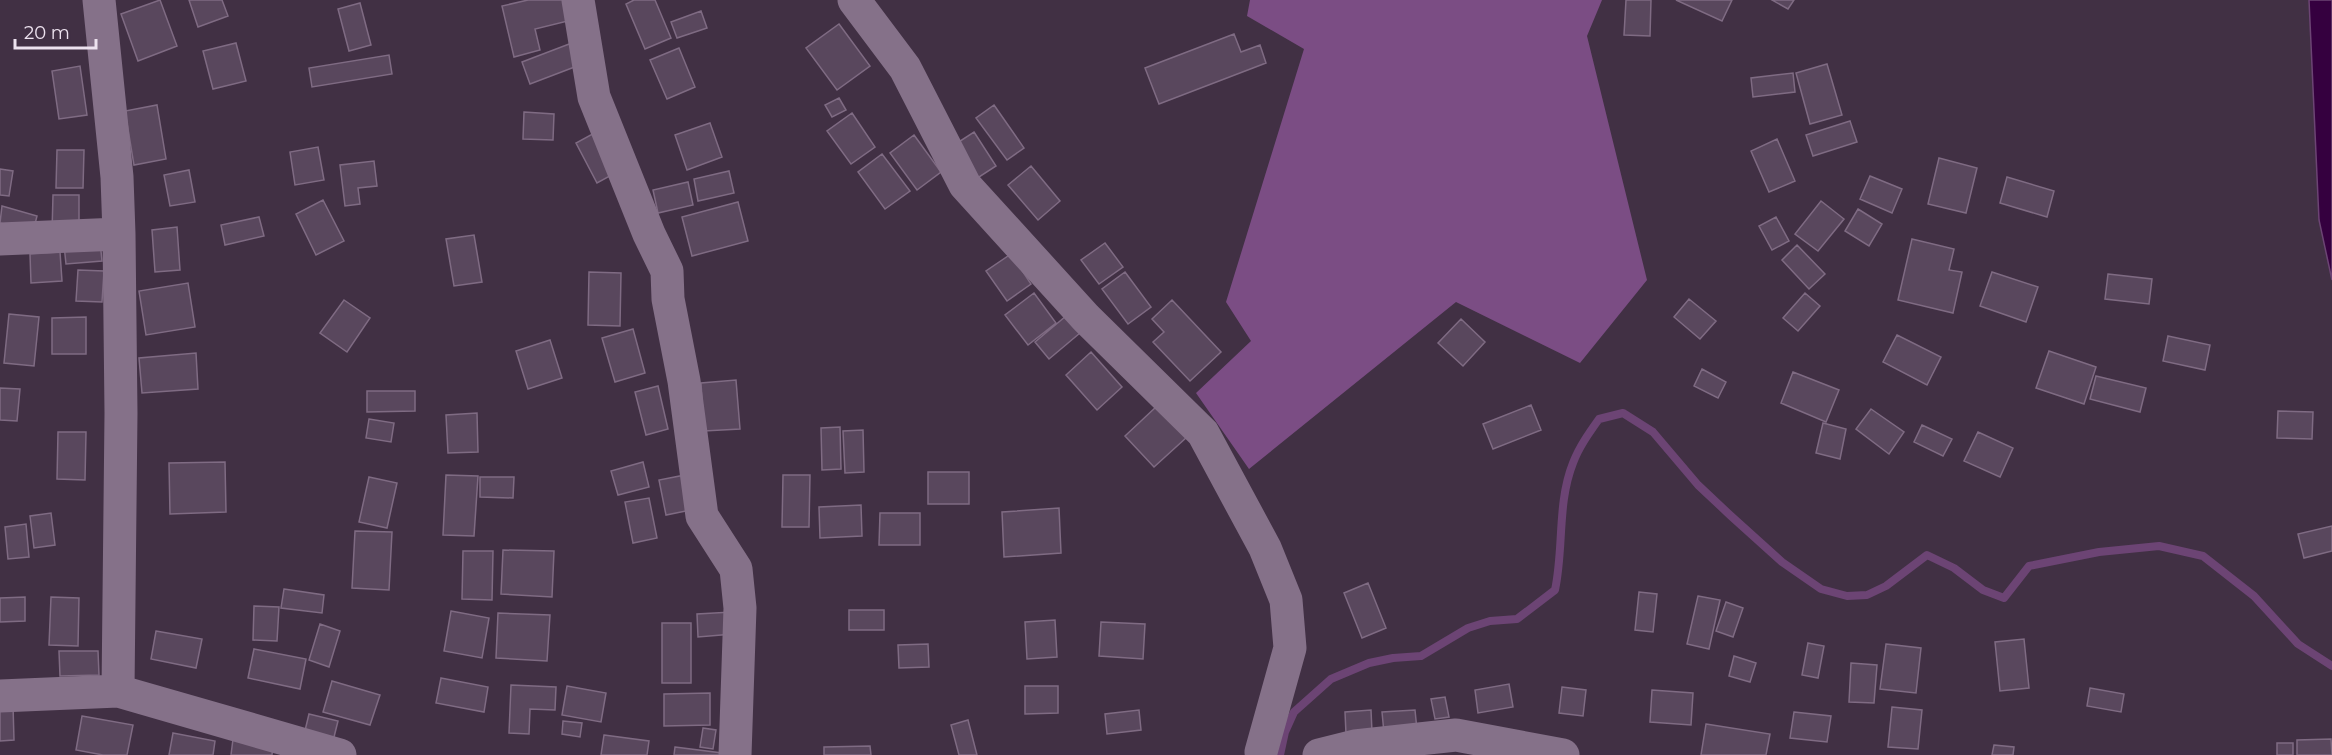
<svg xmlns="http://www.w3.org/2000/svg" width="2332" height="755" font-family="Montserrat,sans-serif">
<rect width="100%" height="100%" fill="#413044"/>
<path fill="#7b4d84" d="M1250 0H1602L1587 36 1647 280 1580 363 1456 302 1249 469 1196 393 1251 341 1226 302 1304 49 1247 16Z"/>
<path fill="#35003f" stroke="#6c4474" stroke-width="1.5" d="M2309 0H2332V280L2319 220Z"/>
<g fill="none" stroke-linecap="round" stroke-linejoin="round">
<path stroke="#6c4474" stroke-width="8" d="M1280 755 1285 732 1294 712 1331 679 1369 663 1393 658 1421 656 1468 628 1490 621 1517 619 1555 590C1564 548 1557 503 1573 463 1579 447 1589 433 1599 419L1623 413 1653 432 1698 485 1731 516 1782 562 1821 589 1847 596 1867 595 1886 586 1927 555 1954 568 1983 590 2004 598 2029 566 2099 552 2159 546 2203 556 2254 596 2298 644 2332 666"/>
</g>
<path fill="#59475d" stroke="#7f6b83" stroke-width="1.5" d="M160 0 177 46 138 61 121 14Z
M189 0H222L228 16 198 27Z
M528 0H572L576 19 535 29 540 50 514 57 502 6Z
M634 0H655L671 38 645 49 626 4Z
M1626 0H1651L1650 36 1624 35Z
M1676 0H1732L1722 21Z
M1772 0H1794L1788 9Z
M360 3 371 45 349 51 338 9Z
M701 11 707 28 677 38 671 22Z
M839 24 870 66 837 90 806 48Z
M1234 34 1241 52 1260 45 1266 63 1159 104 1145 68Z
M577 41 585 63 530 84 522 62Z
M236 43 246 81 213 89 203 51Z
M679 48 695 87 667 99 650 60Z
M389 55 392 74 312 87 309 68Z
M1827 64 1842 115 1810 124 1796 73Z
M80 66 87 115 59 119 52 71Z
M1793 73 1795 92 1753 97 1751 78Z
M839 98 846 110 832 117 825 105Z
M157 105 166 159 134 165 125 111Z
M994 105 1024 148 1007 160 976 118Z
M524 112 554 114 553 140 523 139Z
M852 113 875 147 851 164 827 131Z
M1850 121 1857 142 1813 156 1806 135Z
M710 123 722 157 687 170 675 135Z
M598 131 619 171 597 183 576 143Z
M974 132 996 166 976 179 954 145Z
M914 135 941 172 917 190 890 153Z
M1777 139 1795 181 1769 192 1751 151Z
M318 147 324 180 295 185 290 152Z
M57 150H84L83 188H56Z
M882 154 910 191 885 209 858 172Z
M1939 158 1977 168 1966 213 1928 204Z
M374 161 377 186 358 188 360 204 345 206 340 165Z
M1031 166 1060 201 1038 220 1008 185Z
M0 169 13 171 9 196 0 195Z
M189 170 195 202 170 206 164 175Z
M729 171 734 193 698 201 694 179Z
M1870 176 1902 189 1892 213 1860 199Z
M2007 177 2054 191 2047 217 2000 203Z
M688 182 693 205 658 213 653 190Z
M53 195H79V233L52 232Z
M323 200 344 241 316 255 296 214Z
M1821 201 1844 219 1818 251 1795 234Z
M738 202 748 241 692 256 682 217Z
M2 206 37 216 33 232 0 223Z
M1858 209 1882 224 1869 246 1845 231Z
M259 217 264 236 225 245 221 225Z
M1776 217 1789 241 1772 250 1759 226Z
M177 227 180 270 155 272 152 230Z
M474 235 482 282 454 286 446 239Z
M1912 239 1954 249 1949 270 1962 272 1953 313 1898 300Z
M100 241 102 261 66 264 64 245Z
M1105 243 1123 267 1099 284 1081 260Z
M1797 245 1825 274 1809 289 1782 260Z
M60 252 62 281 31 283 30 254Z
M1011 254 1031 284 1007 301 986 271Z
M78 270 104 271 102 302 76 301Z
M589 272 621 273 620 326 588 325Z
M1125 272 1151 307 1128 324 1102 289Z
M1992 272 2038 287 2026 322 1980 306Z
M2108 274 2152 279 2149 304 2105 299Z
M188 283 195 327 146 335 139 291Z
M1034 293 1056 323 1028 345 1005 315Z
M1805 293 1820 306 1798 331 1783 318Z
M1689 299 1716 321 1700 339 1674 317Z
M344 300 370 318 347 352 320 333Z
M1172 300 1221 352 1190 381 1153 342 1164 332 1152 319Z
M9 314 39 317 34 366 4 363Z
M1066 316 1080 333 1049 359 1035 342Z
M86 317V354H52V318Z
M1461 319 1485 342 1463 366 1438 343Z
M633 329 645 373 615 382 602 338Z
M1897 335 1941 357 1927 385 1883 362Z
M2168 336 2210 345 2205 370 2163 361Z
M550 340 562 378 528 389 516 351Z
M2049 351 2096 367 2084 404 2036 388Z
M1091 352 1122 387 1097 410 1066 375Z
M196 353 198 389 142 393 139 358Z
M1702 369 1726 382 1718 398 1694 386Z
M1793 372 1839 390 1826 422 1781 403Z
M2096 376 2146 388 2140 412 2090 399Z
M736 380 740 429 704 431 701 383Z
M658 386 668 429 646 435 635 392Z
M0 388 20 389 17 421 0 420Z
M367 391H415V411L367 412Z
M1531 405 1541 430 1493 449 1483 424Z
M1157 406 1187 437 1154 467 1125 436Z
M1871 409 1904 432 1889 454 1856 429Z
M2278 411 2313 412 2312 439 2277 438Z
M477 413 478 452 448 453 446 415Z
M369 419 394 423 391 442 366 438Z
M1823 423 1846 429 1840 459 1816 453Z
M1922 425 1952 439 1943 456 1914 442Z
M840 427 841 469 822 470 821 428Z
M863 430 864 472 845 473 843 431Z
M58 432H86L85 480 57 479Z
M1978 432 2013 448 2000 477 1964 461Z
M225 462 226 512 170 514 169 463Z
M643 462 649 487 618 495 611 471Z
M928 472H969V504H928Z
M446 475 478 476 474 536 443 535Z
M685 475 691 510 666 515 659 480Z
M783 475H810L809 527H782Z
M369 477 397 483 387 528 359 522Z
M480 477H514L513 498 480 497Z
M649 498 657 538 633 543 625 502Z
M861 505 862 536 820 538 819 507Z
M1059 508 1061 553 1004 557 1002 512Z
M51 513 55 545 34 548 30 516Z
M880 513H920V545H879Z
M26 524 29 557 8 559 5 527Z
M2332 526V551L2304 558 2298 534Z
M355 531 392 532 389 590 352 588Z
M503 550 554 551 552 597 501 594Z
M463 551H493L492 600 462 599Z
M1368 583 1386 628 1362 638 1344 593Z
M284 589 324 595 322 613 281 608Z
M1639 592 1657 594 1653 632 1635 630Z
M1698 596 1720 600 1709 649 1687 644Z
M25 597V621L0 622V598Z
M51 597 79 598 78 646 49 645Z
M1726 602 1743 608 1733 637 1716 631Z
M254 606 279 607 277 641 253 640Z
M849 610H884V630H849Z
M451 611 489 618 482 658 444 651Z
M732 612 733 634 698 637 697 614Z
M498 613 550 615 547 661 496 658Z
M1055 620 1057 657 1027 659 1025 622Z
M1101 622 1145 624 1143 659 1099 656Z
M662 623H691V683H662Z
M320 624 340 631 329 667 309 660Z
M156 631 202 639 196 668 151 659Z
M2024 639 2029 688 2000 691 1995 642Z
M1808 643 1824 646 1818 678 1802 675Z
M928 644 929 667 899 668 898 645Z
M1886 644 1921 648 1916 693 1880 689Z
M254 649 306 659 300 689 248 678Z
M59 651H98L99 675 60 676Z
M1734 656 1756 663 1750 682 1729 676Z
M1851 663 1877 665 1874 703 1849 702Z
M441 678 488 687 484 712 436 703Z
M332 681 380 695 370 725 323 712Z
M1509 684 1513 707 1478 713 1475 690Z
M511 685 556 687 555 710 530 709 529 734 509 733Z
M567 686 606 693 601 722 562 715Z
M1025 686H1058V713L1025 714Z
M1562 687 1586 690 1583 716 1559 713Z
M2090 688 2124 694 2121 712 2087 706Z
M1652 690 1693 693 1691 725 1650 722Z
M710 693V725L664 726V694Z
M1445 697 1449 717 1435 719 1431 699Z
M0 705H13L14 740 0 741Z
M1892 707 1922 710 1918 749 1888 747Z
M1139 710 1141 730 1107 734 1105 714Z
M1371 710 1372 732 1346 734 1345 712Z
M1415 710 1417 730 1384 733 1382 712Z
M1794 712 1831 716 1827 742 1790 738Z
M309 714 338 721 332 745 303 739Z
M82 716 133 725 127 755H103L76 750Z
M968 720 977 755H959L951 725Z
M563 721 582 723 580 737 562 734Z
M1706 724 1770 734 1766 755H1701Z
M703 728 716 730 713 749 700 747Z
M173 733 215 741 213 755H169Z
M604 735 649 741 647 755H601Z
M233 739 273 744 272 755H231Z
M2331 739 2332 755H2297V740Z
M2277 743H2293V755H2277Z
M1994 745 2014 747 2013 755H1992Z
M870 746 871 755H824V747Z
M675 747 722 753V755H674Z"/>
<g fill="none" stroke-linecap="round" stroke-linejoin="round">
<path stroke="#857189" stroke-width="33" d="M99 0 117 177 119 234 121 413 118 691
M578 0 594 97 649 234 667 271 668 299 684 381 702 516 736 569 740 608 735 755
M854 0 905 68 965 185 1086 318 1203 433 1265 548 1286 600 1290 648 1261 752
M0 239 119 234
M0 696 118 691 340 755
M1319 755 1355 746 1456 735 1563 755"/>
</g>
<path d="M15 39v9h81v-9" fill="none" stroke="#ede2ef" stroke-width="3"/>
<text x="24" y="39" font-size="18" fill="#ede2ef" stroke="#413044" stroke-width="4.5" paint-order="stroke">20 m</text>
</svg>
